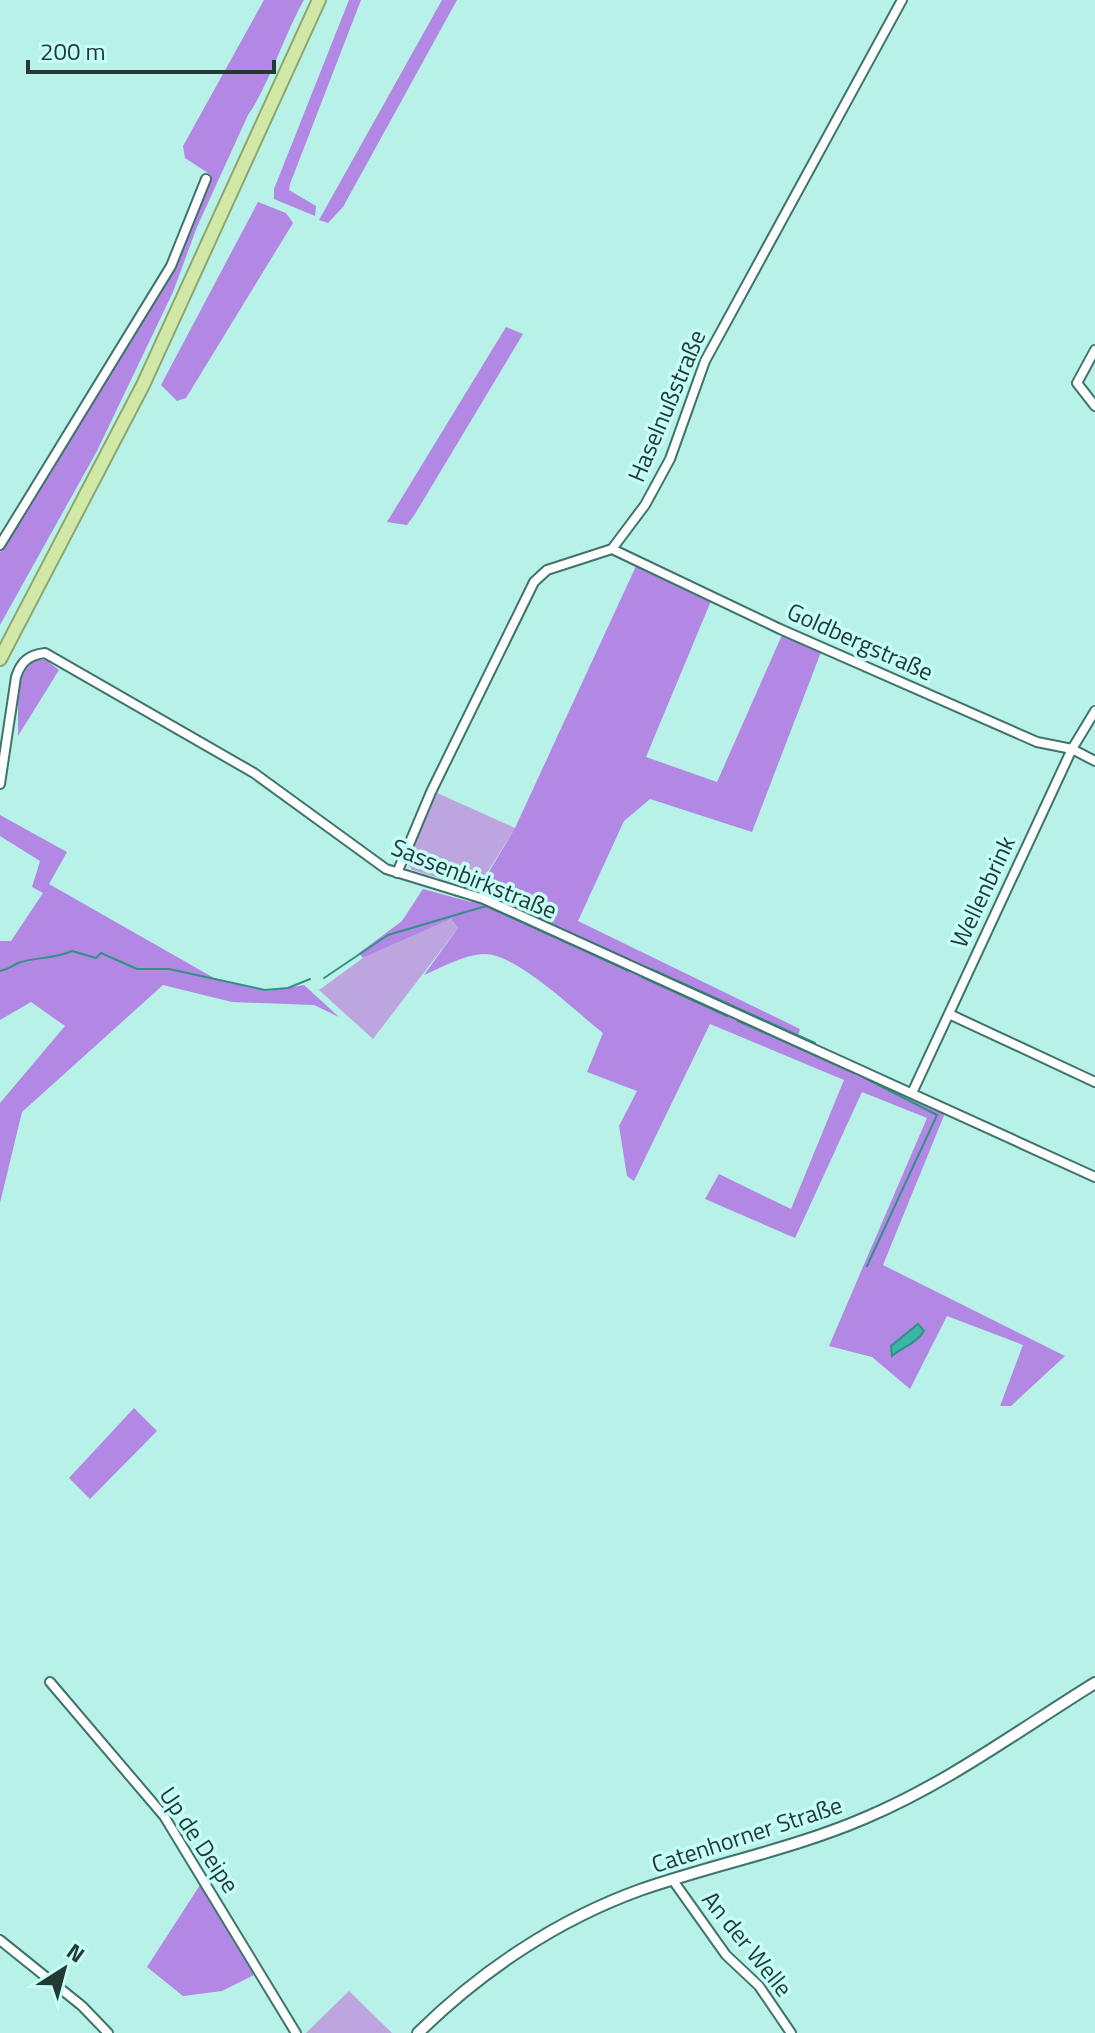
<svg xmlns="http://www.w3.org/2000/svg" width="1095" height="2033" font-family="'Titillium Web',sans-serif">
<rect width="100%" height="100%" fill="#b8f1e8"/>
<path fill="#bda5df" d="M435 792 515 828 477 889 412 870 406 861Z
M451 919 458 928 373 1039 319 990 363 958Z
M349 1991 392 2033H306Z"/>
<path fill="#b288e4" d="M264 0H304C284 35 269 85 248 115L197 227 173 292 97 451 0 625V552L174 266 211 175 185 158 183 146Z
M349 0H361L290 184 289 190 316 206 315 216 274 199V189Z
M442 0H457L343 207 328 223 319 220Z
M258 202 286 213 293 223 186 398 177 401 161 385Z
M506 327 523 334 415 514 407 525 387 522Z
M637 564 711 601 646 757 717 782 782 635 821 652 752 832 650 799 624 821 578 921 800 1029 795 1046 945 1113 883 1265 1065 1356 1011 1406H1000L1023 1345 947 1316 910 1389 872 1357 829 1346 927 1118 862 1092 795 1238 705 1199 719 1174 791 1209 844 1080 710 1024 634 1181 627 1176 619 1126 637 1091 587 1072 603 1033C577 1013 516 953 484 954 463 955 443 967 424 975L458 928 451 919 363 958 359 953 402 921 423 889 471 902 515 828Z
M35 660H46L59 670 18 736C19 712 13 676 35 660Z
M0 815 67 852 49 884 214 978 268 991 304 985 339 1017 314 1005 232 1002 163 985 22 1112 0 1203V1103L65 1026 31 1002 0 1020V941H11L43 893 32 887 40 861 0 836Z
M134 1408 157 1431 90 1499 69 1478Z
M200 1885 254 1975 222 1991 183 1996 147 1967Z"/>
<path fill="#39b7a8" stroke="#329186" stroke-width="2" d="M918 1324 924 1331C917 1343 901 1348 892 1356L891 1346Z"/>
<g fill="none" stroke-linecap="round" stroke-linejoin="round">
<path stroke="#329186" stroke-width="2" d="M450 884 482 894
M488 896 520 911
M530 915 630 960
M651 969 815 1043
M0 971C9 970 11 966 18 963 34 957 56 959 72 951L96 958 101 953 137 969H169L265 990 288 988 310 979
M642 977 727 1016
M324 978 388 935 486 906 629 971
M738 1021 854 1073
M863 1077 937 1115 867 1266"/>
<g stroke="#3e746c" stroke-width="12">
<path id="minor" d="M1095 350 1077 383 1095 406
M0 545 171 266 206 179
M612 549 780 629 1037 742 1072 749 1095 761
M0 784 16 677C21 662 28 655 45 653L254 773 386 869 484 899 1095 1177
M397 873 431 792 534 582 547 570 612 549 645 505 670 459 705 361 902 0
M949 1014 1095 1082
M912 1093 1072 749 1095 711
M50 1682 164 1816 296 2033
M672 1879 726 1955 759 1986 791 2033
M0 1940 82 2006 108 2033"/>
</g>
<g stroke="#3e746c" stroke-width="14">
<path id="tertiary" d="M418 2033C481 1971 557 1920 640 1890 715 1864 793 1849 865 1818 948 1783 1019 1730 1095 1683"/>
</g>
<g stroke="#8da770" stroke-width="16">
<path id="trunk" d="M0 659 143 385 319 0"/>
</g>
<use href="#minor" stroke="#fff" stroke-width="8"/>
<use href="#tertiary" stroke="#fff" stroke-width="10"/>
<use href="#trunk" stroke="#d2e8a6" stroke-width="12"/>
</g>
<g text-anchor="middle" stroke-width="7" stroke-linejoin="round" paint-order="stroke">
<g font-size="24" fill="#223936" stroke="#c5fef5">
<text transform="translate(667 406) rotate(-67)" y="8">Haselnußstraße</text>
<text transform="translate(860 642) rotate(24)" y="8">Goldbergstraße</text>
<text transform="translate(474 879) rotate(22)" y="8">Sassenbirkstraße</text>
<text transform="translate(983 892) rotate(-65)" y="8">Wellenbrink</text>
<text transform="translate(747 1835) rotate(-18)" y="8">Catenhorner Straße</text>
<text transform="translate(199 1840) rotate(56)" y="8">Up de Deipe</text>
<text transform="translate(747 1944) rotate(51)" y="8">An der Welle</text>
</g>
</g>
<g transform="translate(64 1969) rotate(36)" stroke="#c5fef5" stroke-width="6" paint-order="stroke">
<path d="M0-6L14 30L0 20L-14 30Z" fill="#223936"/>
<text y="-12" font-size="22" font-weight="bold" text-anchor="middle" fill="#223936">N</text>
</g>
<path d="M28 60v12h246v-12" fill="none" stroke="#223936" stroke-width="4"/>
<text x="40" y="60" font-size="24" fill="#223936" stroke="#c5fef5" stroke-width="6" paint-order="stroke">200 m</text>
</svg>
